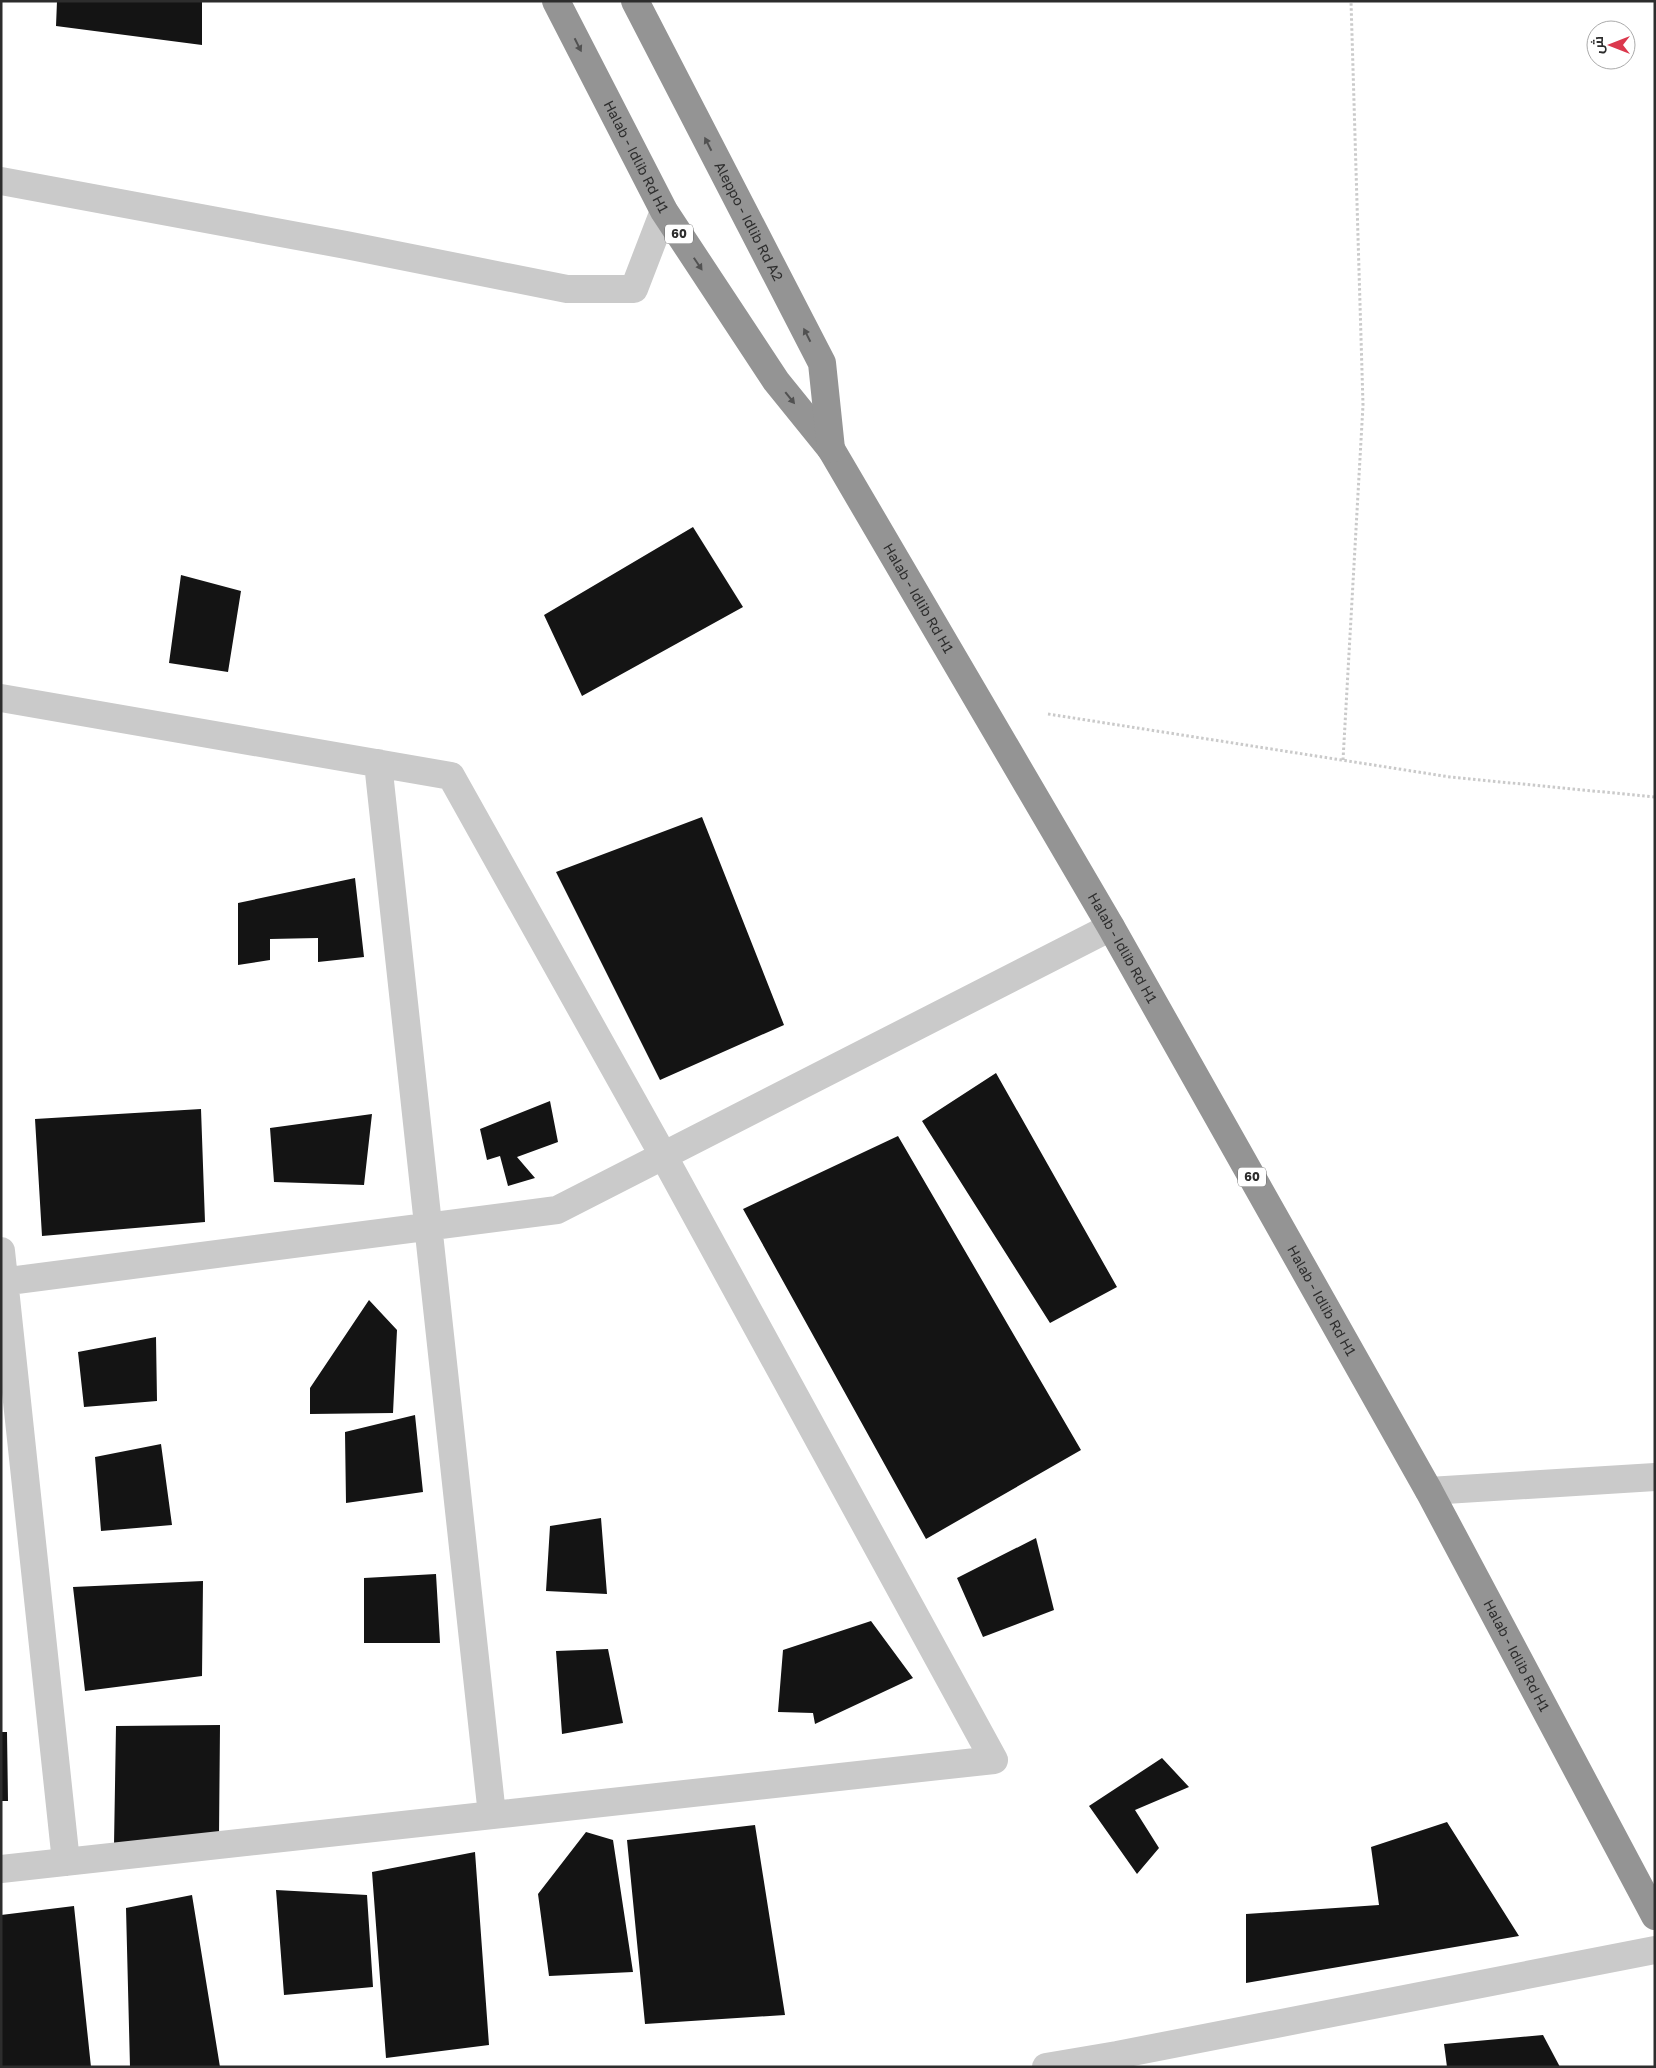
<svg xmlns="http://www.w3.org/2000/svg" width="1656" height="2068" font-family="'Golos Text',Cairo,sans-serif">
<rect width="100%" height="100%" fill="#fff"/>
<path fill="#141414" d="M57 1H202V45L56 26Z
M693 527 743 607 582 696 544 615Z
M181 575 241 591 228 672 169 663Z
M702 817 784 1025 660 1080 556 872Z
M355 878 364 957 318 962V938L270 939V960L238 965V903Z
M996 1073 1117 1287 1050 1323 922 1121Z
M550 1101 558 1142 517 1157 535 1178 508 1186 500 1156 487 1160 480 1129Z
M201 1109 205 1222 42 1236 35 1119Z
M372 1114 364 1185 274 1182 270 1128Z
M898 1136 1081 1450 926 1539 743 1209Z
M369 1300 397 1330 393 1413 310 1414V1388Z
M156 1337 157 1401 84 1407 78 1352Z
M415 1415 423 1492 346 1503 345 1432Z
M161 1444 172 1525 101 1531 95 1457Z
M601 1518 607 1594 546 1591 550 1526Z
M1036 1538 1054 1610 983 1637 957 1578Z
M436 1574 440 1643H364V1578Z
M203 1581 202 1676 85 1691 73 1587Z
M871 1621 913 1678 815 1724 813 1713 778 1712 783 1650Z
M608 1649 623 1723 562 1734 556 1651Z
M220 1725 219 1835 114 1845 116 1726Z
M1 1732H7L8 1801H1Z
M1162 1758 1189 1787 1135 1810 1159 1848 1137 1874 1089 1806Z
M1447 1822 1519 1936 1246 1983V1914L1379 1905 1371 1847Z
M755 1825 785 2015 645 2024 627 1840Z
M586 1832 613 1840 633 1972 549 1976 538 1894Z
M475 1852 489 2045 386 2058 372 1872Z
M276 1890 367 1895 373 1987 284 1995Z
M192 1895 220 2067H130L126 1908Z
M74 1906 91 2067H1V1915Z
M1543 2035 1560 2067H1447L1444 2044Z"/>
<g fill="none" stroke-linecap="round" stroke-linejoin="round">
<path stroke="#cacaca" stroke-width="3" stroke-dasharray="2.5 2.5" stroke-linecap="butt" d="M1048 714 1450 777 1655 797
M1343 760 1363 405 1351 1"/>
<path stroke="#cacaca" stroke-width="28" d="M1 181 346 245 567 289H634L664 211
M1 698 451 776 663 1155 994 1760 1 1869
M378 763 492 1815
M1 1251 66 1862
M1 1282 557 1210 1111 927
M1429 1491 1655 1477
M1046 2067 1117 2055 1655 1950"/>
<g stroke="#949494" stroke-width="28">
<path id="s1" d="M556 1 664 211 776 381 831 449 1111 927 1429 1491 1655 1916"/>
<path id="s2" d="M635 1 822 363 831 449"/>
</g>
</g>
<defs><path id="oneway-solid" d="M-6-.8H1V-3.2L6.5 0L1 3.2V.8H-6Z" transform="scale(1.25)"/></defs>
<g fill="#515151">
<use href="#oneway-solid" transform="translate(578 45) rotate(63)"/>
<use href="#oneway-solid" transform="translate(708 144) rotate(-117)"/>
<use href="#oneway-solid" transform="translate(698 264) rotate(56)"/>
<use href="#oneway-solid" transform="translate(807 335) rotate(-117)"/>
<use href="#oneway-solid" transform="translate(790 398) rotate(51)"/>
</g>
<g text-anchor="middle" stroke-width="5" stroke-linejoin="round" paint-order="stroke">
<g fill="#fff" stroke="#6c6c6c" stroke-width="1">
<rect x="665" y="224.5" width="28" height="19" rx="4"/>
<rect x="1238" y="1167.5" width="28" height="19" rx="4"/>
</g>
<g font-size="12" font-weight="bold" fill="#2d2d2d">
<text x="679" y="238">60</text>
<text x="1252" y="1181">60</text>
</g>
<g font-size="14" fill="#2d2d2d" stroke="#fff">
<text dy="5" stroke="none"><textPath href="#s1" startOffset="175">Halab - Idlib Rd H1</textPath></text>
<text dy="5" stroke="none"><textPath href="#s2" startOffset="248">Aleppo - Idlib Rd A2</textPath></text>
<text dy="5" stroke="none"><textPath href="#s1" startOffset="700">Halab - Idlib Rd H1</textPath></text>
<text dy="5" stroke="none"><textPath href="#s1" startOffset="1105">Halab - Idlib Rd H1</textPath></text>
<text dy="5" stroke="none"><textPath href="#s1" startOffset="1510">Halab - Idlib Rd H1</textPath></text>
<text dy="5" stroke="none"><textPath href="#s1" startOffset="1915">Halab - Idlib Rd H1</textPath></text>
</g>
</g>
<rect width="1656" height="2068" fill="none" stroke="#2d2d2d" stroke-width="5"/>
<g transform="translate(1611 45) rotate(270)"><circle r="24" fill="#ffffff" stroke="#ababab"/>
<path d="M0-4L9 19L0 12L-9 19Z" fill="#db384d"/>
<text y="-8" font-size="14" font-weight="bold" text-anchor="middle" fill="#2d2d2d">ش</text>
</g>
</svg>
